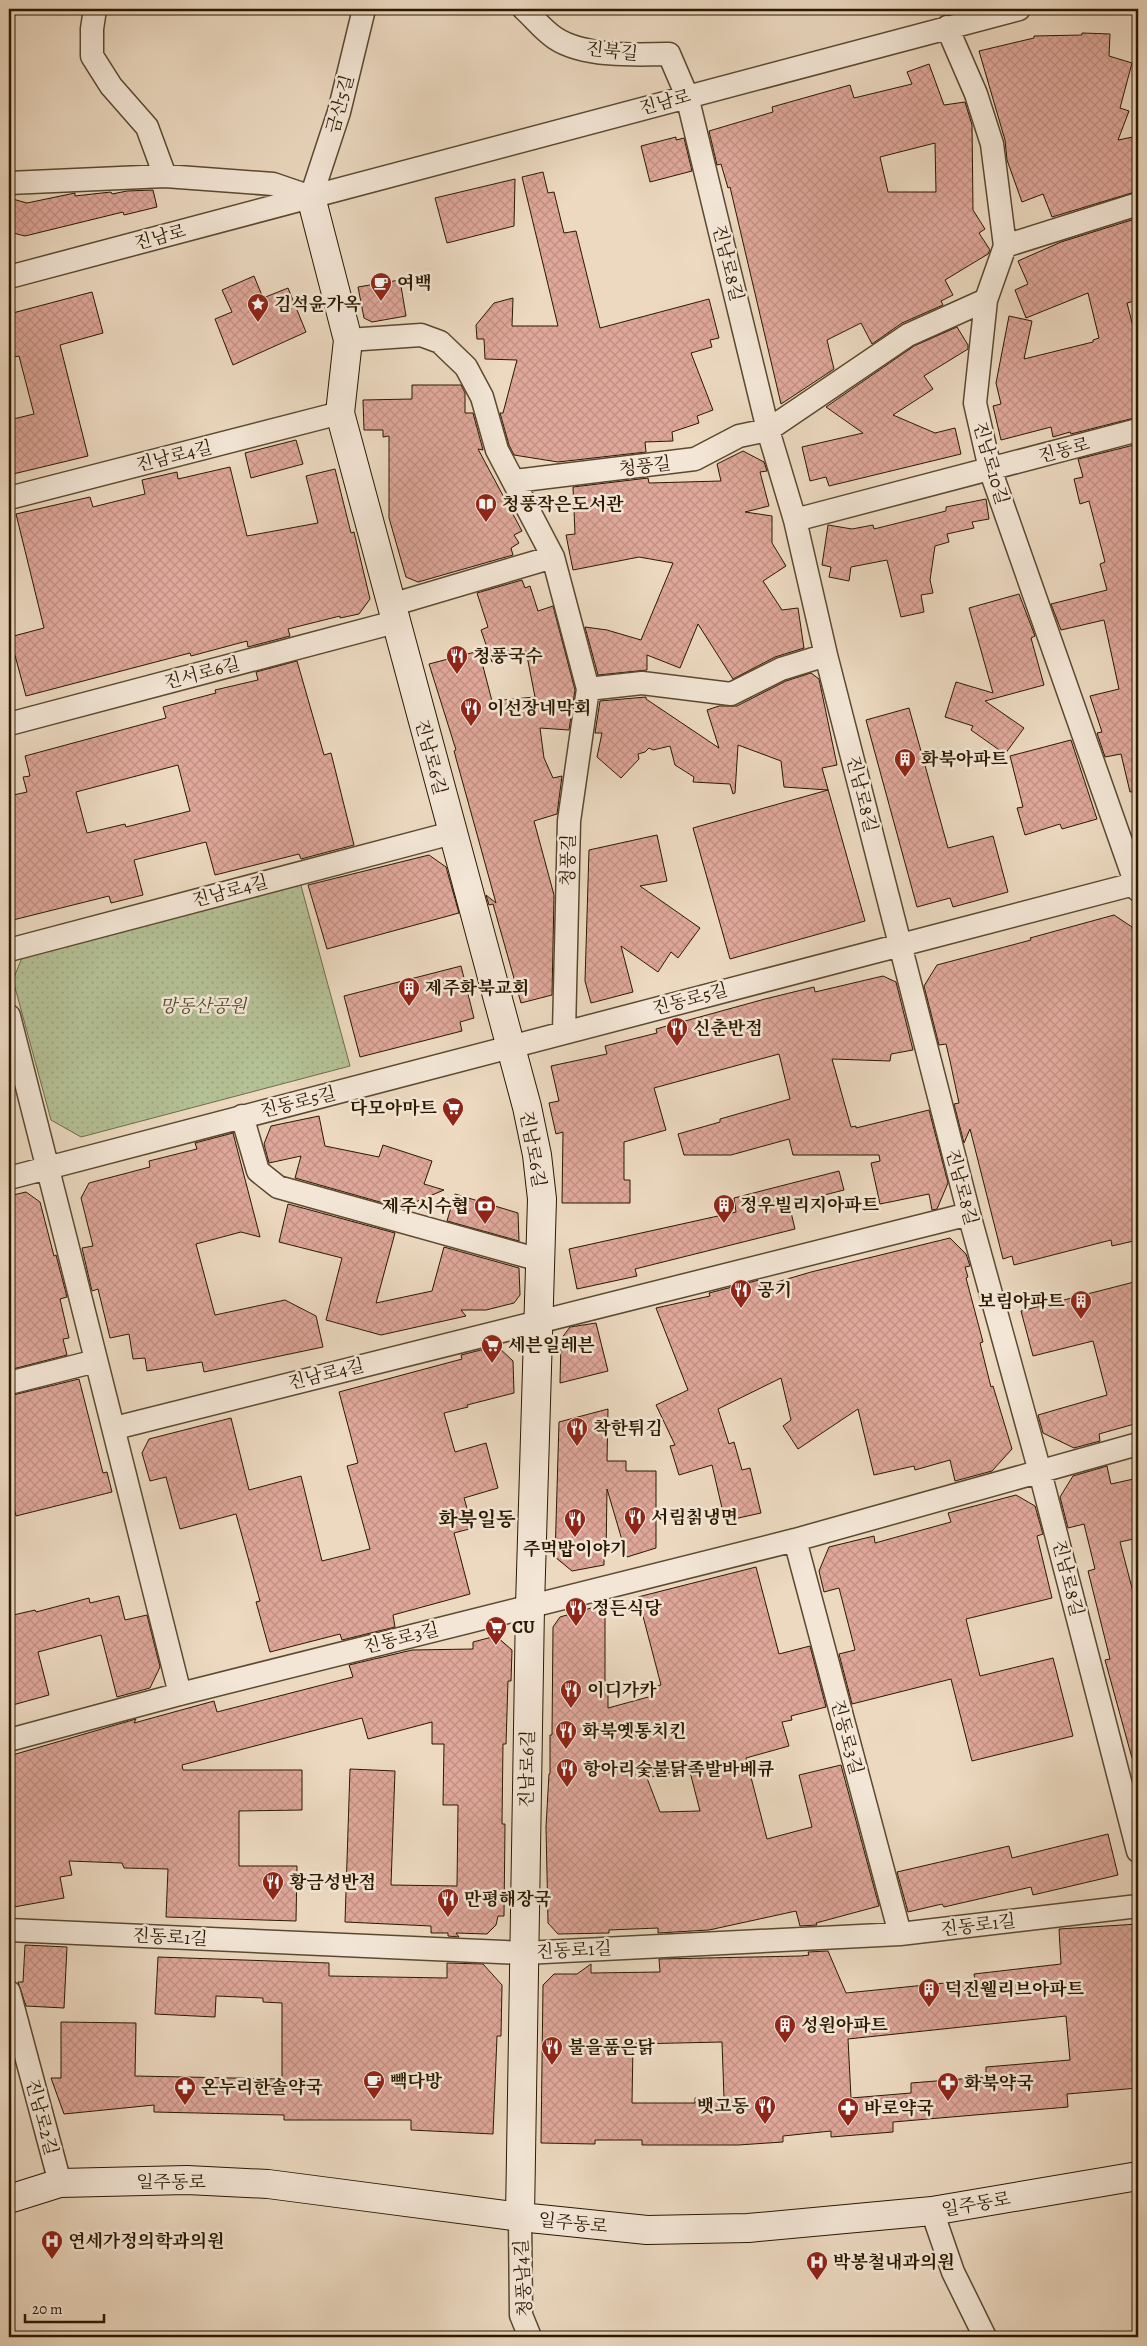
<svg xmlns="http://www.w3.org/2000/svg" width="1147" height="2346" font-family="Alegreya,'Noto Serif KR',serif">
<defs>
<pattern id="park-dots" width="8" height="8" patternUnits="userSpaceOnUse" patternTransform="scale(1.25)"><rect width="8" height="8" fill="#b4c095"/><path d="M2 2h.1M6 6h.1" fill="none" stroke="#9ba47f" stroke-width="1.8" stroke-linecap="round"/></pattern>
<pattern id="building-cross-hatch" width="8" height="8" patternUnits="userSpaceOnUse" patternTransform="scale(1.25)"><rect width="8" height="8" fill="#dfa79a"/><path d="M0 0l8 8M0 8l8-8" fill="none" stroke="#c08f83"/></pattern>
</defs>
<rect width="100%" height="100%" fill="#ecd9c0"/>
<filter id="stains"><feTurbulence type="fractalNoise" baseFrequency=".004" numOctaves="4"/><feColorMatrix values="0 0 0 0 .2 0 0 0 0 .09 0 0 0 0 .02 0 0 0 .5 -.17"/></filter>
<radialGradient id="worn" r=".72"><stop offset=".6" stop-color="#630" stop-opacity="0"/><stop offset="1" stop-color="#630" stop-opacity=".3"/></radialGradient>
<path fill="url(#park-dots)" stroke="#6f6c4a" d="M300 882 350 1066 81 1137 51 1120 13 980 23 955Z"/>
<path fill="url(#building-cross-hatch)" stroke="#2a1900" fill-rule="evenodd" d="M1082 33 1110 34 1109 56 1132 63 1120 108 1129 111 1118 140 1138 136V191L1052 217 1043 194 1022 202 1007 160 1005 140 979 51 1034 38V36L1082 35Z
M929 64 944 105 965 102 972 125 973 210 985 229 979 233 990 250 988 254 945 280 953 295 941 301 943 305 902 323 872 344 861 323 827 340 834 369 781 404 730 187 728 188 721 164 717 165 709 131 773 112 772 107 850 85 854 98 912 84 907 72ZM935 143 936 192H888L880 157Z
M676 137V140L684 138 692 171 650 182 641 146Z
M543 172 548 193 554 192 564 233 576 231 600 328 709 299 719 338 710 340 712 347 691 353 713 410 697 416 699 423 672 432 673 441 645 442 646 452 558 462 514 455 509 445 500 413H503L517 360 485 359 484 339H477L476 325 494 303 513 298 512 326H558L522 177Z
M515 179 514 226 447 243 435 198Z
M153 190 157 207 124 215 123 212 25 236 9 232V198L27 203 75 193V196L111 192 112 194 127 191Z
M1138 218V300L1127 303 1138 346V417L1071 434 1070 432 1053 437 1051 427 1001 440 993 406 1001 404 996 383 1009 316 1032 321 1024 359 1093 342V340L1099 338 1088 293 1026 318 1015 290 1028 284 1018 261 1061 242Z
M254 276 263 298 288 288 306 332 233 365 215 319 232 312 222 290Z
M400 280 406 316 372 322 364 318 358 287Z
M92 292 103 333 60 345 88 456 9 475V420L34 414 19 356 9 358V314Z
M957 327 968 345V349L924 376 933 389 893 415 935 433 955 428 961 454 829 486 826 477 810 481 802 447 863 433 826 407 914 346Z
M412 385H461L465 393V413H473L483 450 478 449 522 531 514 535 519 543 511 548 513 555 418 582 406 577 389 518V436L383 437V430H364L363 400 412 399Z
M296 440 303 464 251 478 245 453Z
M1138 444V791L1130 792 1121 754 1105 757 1097 733 1102 732 1090 696 1119 689 1104 620 1061 630 1051 604 1107 590 1100 564 1105 562 1089 501 1080 504 1074 479 1083 477 1078 459Z
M743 451 764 462 767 471 760 472 769 506 745 512 772 516V543L786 566 763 581 782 610 798 608 804 648 775 657 733 679 698 624 680 668 647 655V670L598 675 585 627 607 630 641 640 673 563 639 557 573 570 566 535 575 534 573 487 648 478 649 483 721 481 717 464Z
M230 467 247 536 318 523 306 476 335 469 351 533 354 532 370 599 359 614 340 618V616L288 629 290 636 248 647 247 641 191 656 190 653 26 696 10 637 44 628 16 514 90 497 93 507 145 494 142 480 177 472 178 479Z
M986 499 989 519 972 522 974 528 947 534 949 542 935 546 930 580 933 593 921 595 924 612 901 617 887 560 851 567 849 581 829 577 831 567 822 565 828 525 852 529 873 525 874 529 946 511V507Z
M522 580 525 588 530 586 538 611 553 606 575 690 569 730 540 728 544 758 553 778 562 776 557 814 534 821 554 895 552 995 521 1003 493 904 489 905 486 895 496 903 454 751 456 750 429 664 479 651 492 701 535 697 526 651 492 662 481 630 488 627 477 593Z
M1019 594 1035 636 1031 638 1044 685 985 701 1024 728 1005 754 971 730 973 726 945 717 956 682 993 693 969 608Z
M297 661 324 755 331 753 354 845 301 859 299 854 215 875 206 842 134 860 143 895 111 903 109 896 9 921V796L27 792 23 777 30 776 25 756 166 718 163 707 216 693 215 690 258 680 256 672ZM178 765 190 811 126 827 125 824 87 833 76 792Z
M811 673 819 679 837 765 822 768 865 921 730 959 693 828 828 790 784 787 781 761 738 745 735 793 733 794 730 784 693 782 694 777 675 765 670 746 653 750 649 748 645 752 638 754 639 759 621 778 597 757 602 733H595L600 701 646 697V699L719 748 707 710 719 706H737L786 681Z
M909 708 948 848 993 836 1008 892 953 907 950 898 917 907 866 720Z
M1071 740 1097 819 1062 829 1060 824 1025 835 1017 808 1023 807 1010 756Z
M657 835 667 881 640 886 700 928 678 958 671 952 658 972 621 946 633 992 591 1003 585 981 589 850Z
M429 855 446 867 459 913 327 949 308 885Z
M1114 915 1132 927 1138 951V1240L1112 1246 1111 1240 1014 1265 1012 1256 1003 1259 970 1129 964 1143 954 1104 959 1103 950 1061 946 1044 939 1045 924 986 937 965 1031 940 1030 938Z
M461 966 474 1018 460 1022 462 1031 360 1057 344 996Z
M883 976 896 982 913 1050 891 1054 890 1061 832 1059 851 1127 856 1126V1128L929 1110 948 1183 937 1209 932 1210 929 1194 880 1204 871 1163 880 1161 879 1155H793L789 1139 731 1155H684L678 1134 720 1122V1119L790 1099 779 1054 654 1088 666 1130 624 1142V1180H630V1203H562L563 1132 556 1134 549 1103 559 1101 551 1066 607 1054 605 1046 657 1033 656 1029 765 999 814 987 815 992Z
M319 1116 325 1146 379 1157 383 1145 432 1161 424 1184 444 1190 401 1208 295 1178 301 1156 269 1163 264 1144 271 1126Z
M233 1133 260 1237 241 1232 196 1244 215 1315 285 1300 316 1316 323 1347 204 1372 202 1362 147 1371 145 1358 133 1359 129 1334 110 1338 98 1289 92 1291 82 1248 93 1246 81 1198 89 1183 150 1167 149 1161 197 1149 195 1143Z
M839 1171 844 1190 789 1204 795 1229 635 1269 637 1276 577 1289 569 1249 736 1212 734 1198Z
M26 1192 40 1202 54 1256 56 1255 67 1297 60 1299 69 1338 63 1339 67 1355 9 1370V1196Z
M455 1194 518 1213 519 1241 447 1221Z
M288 1204 395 1233 376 1303 432 1291 444 1247 519 1268 520 1295 514 1303 486 1310H461L466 1316 381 1335 326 1320 342 1258 279 1242Z
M950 1238 966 1254 970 1266 965 1267 968 1277 966 1278 983 1342 980 1343 991 1387 993 1386 1012 1449 992 1471 955 1481 950 1460 915 1470 914 1466 874 1475 858 1409 798 1449 783 1426 791 1420 781 1378 718 1409 729 1444 734 1442 742 1470 750 1468 761 1513 725 1521 712 1465 679 1475 670 1446 675 1445 656 1405 688 1390 656 1308 710 1296 709 1293 759 1280 760 1287 811 1272Z
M1138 1281V1423L1099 1434 1100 1441 1074 1448 1043 1433 1038 1415 1107 1395 1093 1341 1033 1356 1021 1311Z
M596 1323 608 1371 560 1383 561 1339 570 1327Z
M497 1346 513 1361 514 1393 467 1405 468 1407 444 1413 455 1452 486 1443 498 1488 464 1498 473 1528 454 1533 470 1594 393 1615 395 1627 342 1640 340 1634 270 1652 256 1602 260 1601 236 1514 180 1529 166 1477 150 1481 142 1453 149 1439 231 1418 249 1490 301 1476 322 1561 370 1549 347 1466 358 1463 339 1392 462 1359 461 1355Z
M79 1379 103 1473 107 1472 112 1492 16 1516 9 1487V1396Z
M608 1409 607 1461H626V1471H656V1548L627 1557 607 1489 606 1558H604V1565L572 1571 555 1557 559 1422Z
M1107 1466 1111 1484 1138 1478V1538L1120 1542 1138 1611V1757L1132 1758 1105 1660 1110 1659 1088 1571 1095 1569 1084 1524 1068 1528 1060 1497 1073 1476Z
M1016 1495 1035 1506 1043 1534 1037 1536 1052 1598 966 1619 980 1676 1053 1658 1073 1736 972 1761 951 1679 852 1704 839 1654 855 1650 839 1588 824 1592 819 1571 829 1547 874 1536 875 1543 951 1522 948 1513Z
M756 1567 779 1654 810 1646 826 1707 791 1716 792 1720 782 1722 789 1746 746 1758 767 1839 812 1827 799 1775 841 1765 879 1906 816 1923 817 1925 800 1926 796 1911 709 1930 658 1933V1928L609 1930V1933L558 1934 548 1923 546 1827 549 1774H550V1735H552L553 1627 560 1617 605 1604V1694H608V1708L652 1696 650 1688 661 1685 638 1597ZM689 1768 700 1811 660 1812 647 1778Z
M119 1596 125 1620 147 1615 160 1667 150 1688 117 1697 101 1635 38 1652 49 1695 9 1706V1616L35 1610 36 1612 89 1598 90 1603Z
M496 1636 512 1650 511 1681H508L506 1744H503L502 1824H505L504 1916H498L496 1925 487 1934 456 1933 459 1937 448 1936V1933H431V1926L345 1922 350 1769 395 1771 391 1885 457 1886 458 1805H443L444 1744H432V1722L368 1739 362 1718 182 1765 183 1770H302V1810L239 1811V1866H297L296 1921 166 1917 168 1869 124 1868 122 1863 69 1861 72 1875 60 1877 64 1898 14 1907 11 1893H9V1756L136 1719 134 1723 214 1701 217 1712 353 1677 349 1665 412 1650 473 1649V1642Z
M1108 1834 1118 1875 1033 1895 1031 1887 944 1907 942 1904 908 1912 897 1872 1009 1846 1012 1858Z
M1138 1924V2088L1067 2094 1068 2107 893 2122V2132L831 2137V2131L783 2136V2142L738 2145H642V2140H595V2144L541 2143 543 1985 554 1974H577L591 1964V1973L660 1972 659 1959 801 1956 809 1955 808 1952 828 1951 846 1993 975 1980 974 1974 1061 1964 1059 1929ZM1066 2016 1070 2060 986 2067V2077L911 2083V2093L851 2098 848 2039ZM722 2042 724 2098H695V2103H632L633 2044Z
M25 1945 67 1947 64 2008 26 2006 18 1982H23Z
M158 1957 329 1963V1976L447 1978V1963L483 1964 502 1985 501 2036H497L493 2134 411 2130V2120H284V2115L154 2112V2105L64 2114 51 2078H61V2022L136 2023 135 2076 282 2079V2003L263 2002V1998L216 1996 215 2017 155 2014Z"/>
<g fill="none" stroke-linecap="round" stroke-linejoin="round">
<g stroke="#5a4930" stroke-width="25">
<path id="street" d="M95 9 92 29V56L111 86 147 127 165 176
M524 9C534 18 543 30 555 38 583 57 636 55 669 54L687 96 768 430 795 520 826 655 969 1214 1040 1472 1138 1851
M947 27 976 94 992 144 1005 246 986 300 975 403 990 469 1138 890
M9 183 165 176 273 184 311 197 339 112 364 9
M1005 246 1138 204
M9 277 1019 9
M348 340 421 335 440 342 466 367 482 397 497 450 553 557 588 689 569 821 564 1032
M515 481 695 459 739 436 768 430 908 335 986 300
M9 498 340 413
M795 520 1138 430
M391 605 553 557
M588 689 642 683 731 694 781 669 826 655
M9 724 395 622
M9 950 452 833
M9 1016C66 1242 125 1468 180 1694
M242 1116 258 1171 278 1187 540 1260
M9 1178 1138 883
M9 1383 96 1361
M115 1428 969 1214
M795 1540 900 1934
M9 1740 180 1694 795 1540 1138 1444
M9 1930 524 1953 900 1934 1138 1906
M9 1992 60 2183
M932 2211 953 2272 985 2337
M520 2217 521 2315 530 2337"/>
</g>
<g stroke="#2a1900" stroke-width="30">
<path id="secondary" d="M311 197 348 340 340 413 527 1107 537 1155 542 1199 530 1606 520 2217
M9 2199 60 2183 187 2180 268 2184 520 2217 647 2230 748 2228 932 2211 1138 2176"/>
</g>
<use href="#street" stroke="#f3e6d6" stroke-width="22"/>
<use href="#secondary" stroke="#f3e6d6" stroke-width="28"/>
</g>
<defs>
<g id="cafe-pin" transform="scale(1.125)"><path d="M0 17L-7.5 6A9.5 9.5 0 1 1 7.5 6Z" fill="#8f2418" stroke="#f3e6d6"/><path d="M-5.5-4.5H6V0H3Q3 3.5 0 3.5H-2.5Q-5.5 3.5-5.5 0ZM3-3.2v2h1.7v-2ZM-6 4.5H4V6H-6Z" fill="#fff"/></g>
<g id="sight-pin" transform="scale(1.125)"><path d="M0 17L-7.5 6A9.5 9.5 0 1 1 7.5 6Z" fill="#8f2418" stroke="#f3e6d6"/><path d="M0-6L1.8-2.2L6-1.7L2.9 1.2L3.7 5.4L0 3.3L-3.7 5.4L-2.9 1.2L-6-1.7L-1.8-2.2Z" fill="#fff"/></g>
<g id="library-pin" transform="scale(1.125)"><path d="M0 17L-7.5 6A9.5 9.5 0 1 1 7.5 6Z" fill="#8f2418" stroke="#f3e6d6"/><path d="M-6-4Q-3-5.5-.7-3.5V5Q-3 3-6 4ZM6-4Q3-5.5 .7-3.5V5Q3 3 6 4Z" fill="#fff"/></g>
<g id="restaurant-pin" transform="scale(1.125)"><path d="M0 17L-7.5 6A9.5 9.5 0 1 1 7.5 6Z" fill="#8f2418" stroke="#f3e6d6"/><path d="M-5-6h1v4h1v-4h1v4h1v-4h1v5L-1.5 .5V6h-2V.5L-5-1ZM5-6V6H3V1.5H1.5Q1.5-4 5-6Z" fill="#fff"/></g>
<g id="building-pin" transform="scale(1.125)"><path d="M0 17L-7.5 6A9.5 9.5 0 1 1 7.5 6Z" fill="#8f2418" stroke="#f3e6d6"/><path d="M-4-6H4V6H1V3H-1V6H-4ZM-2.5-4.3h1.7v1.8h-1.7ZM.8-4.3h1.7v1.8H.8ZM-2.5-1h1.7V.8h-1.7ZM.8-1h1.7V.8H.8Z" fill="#fff"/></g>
<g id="supermarket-pin" transform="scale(1.125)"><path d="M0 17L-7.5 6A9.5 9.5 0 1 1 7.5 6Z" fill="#8f2418" stroke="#f3e6d6"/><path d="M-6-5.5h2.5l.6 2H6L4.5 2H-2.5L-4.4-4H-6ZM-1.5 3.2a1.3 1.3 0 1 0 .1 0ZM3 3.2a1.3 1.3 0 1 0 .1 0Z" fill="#fff"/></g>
<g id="bank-pin" transform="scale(1.125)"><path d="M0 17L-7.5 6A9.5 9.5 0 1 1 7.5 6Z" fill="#8f2418" stroke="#f3e6d6"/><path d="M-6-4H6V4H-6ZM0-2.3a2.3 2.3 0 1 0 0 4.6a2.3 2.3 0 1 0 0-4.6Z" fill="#fff"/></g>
<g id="pharmacy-pin" transform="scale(1.125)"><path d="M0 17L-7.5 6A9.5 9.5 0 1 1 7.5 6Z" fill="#8f2418" stroke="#f3e6d6"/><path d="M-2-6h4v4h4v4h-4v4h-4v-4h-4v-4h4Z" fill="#fff"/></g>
<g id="hospital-pin" transform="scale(1.125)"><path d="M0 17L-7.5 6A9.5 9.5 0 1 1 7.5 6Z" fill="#8f2418" stroke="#f3e6d6"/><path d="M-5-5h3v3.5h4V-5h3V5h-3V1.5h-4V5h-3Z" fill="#fff"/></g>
</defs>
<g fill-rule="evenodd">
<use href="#cafe-pin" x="381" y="283"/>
<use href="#sight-pin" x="258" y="304"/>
<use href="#library-pin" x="486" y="504"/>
<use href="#restaurant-pin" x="457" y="656"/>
<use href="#restaurant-pin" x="471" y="708"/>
<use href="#building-pin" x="905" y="759"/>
<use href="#building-pin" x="409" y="988"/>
<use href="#restaurant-pin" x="677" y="1028"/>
<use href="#supermarket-pin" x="453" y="1108"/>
<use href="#building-pin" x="724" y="1205"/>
<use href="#bank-pin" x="485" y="1206"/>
<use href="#restaurant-pin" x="741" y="1290"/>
<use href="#building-pin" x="1081" y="1301"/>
<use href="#supermarket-pin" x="492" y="1345"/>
<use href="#restaurant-pin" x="577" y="1428"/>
<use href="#restaurant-pin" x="635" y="1517"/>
<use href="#restaurant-pin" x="575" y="1519"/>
<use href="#restaurant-pin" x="576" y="1608"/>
<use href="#supermarket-pin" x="496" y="1627"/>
<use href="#restaurant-pin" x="571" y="1690"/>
<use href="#restaurant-pin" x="566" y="1731"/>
<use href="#restaurant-pin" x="567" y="1769"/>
<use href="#restaurant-pin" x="273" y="1882"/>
<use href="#restaurant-pin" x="448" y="1899"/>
<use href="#building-pin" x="929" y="1989"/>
<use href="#building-pin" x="785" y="2025"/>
<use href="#restaurant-pin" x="552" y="2047"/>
<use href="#cafe-pin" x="374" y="2081"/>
<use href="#pharmacy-pin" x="948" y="2083"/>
<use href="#pharmacy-pin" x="185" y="2087"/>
<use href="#restaurant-pin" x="765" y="2106"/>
<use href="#pharmacy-pin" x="848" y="2108"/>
<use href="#hospital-pin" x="52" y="2241"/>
<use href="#hospital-pin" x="817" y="2262"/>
</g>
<g text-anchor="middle" stroke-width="5" stroke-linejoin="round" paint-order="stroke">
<g font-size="18" fill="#2a1900" stroke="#f3e6d6">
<text transform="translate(612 51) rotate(6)" y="6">진북길</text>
<text transform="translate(665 102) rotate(-15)" y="6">진남로</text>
<text transform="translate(340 104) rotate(-75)" y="6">금산5길</text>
<text transform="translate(160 237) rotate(-15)" y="6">진남로</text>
<text transform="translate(728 263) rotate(76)" y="6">진남로8길</text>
<text transform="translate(1064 450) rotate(-15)" y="6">진동로</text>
<text transform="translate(174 456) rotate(-14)" y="6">진남로4길</text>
<text transform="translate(991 463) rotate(74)" y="6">진남로10길</text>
<text transform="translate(645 466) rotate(-7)" y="6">청풍길</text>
<text transform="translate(202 673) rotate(-15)" y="6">진서로6길</text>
<text transform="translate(431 757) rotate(75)" y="6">진남로6길</text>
<text transform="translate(862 794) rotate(76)" y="6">진남로8길</text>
<text transform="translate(568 860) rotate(-89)" y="6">청풍길</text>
<text transform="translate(230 891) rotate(-15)" y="6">진남로4길</text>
<text transform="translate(690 999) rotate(-15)" y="6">진동로5길</text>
<text transform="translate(298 1102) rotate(-14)" y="6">진동로5길</text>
<text transform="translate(533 1149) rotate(80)" y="6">진남로6길</text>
<text transform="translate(962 1187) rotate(75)" y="6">진남로8길</text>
<text transform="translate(326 1374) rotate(-14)" y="6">진남로4길</text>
<text transform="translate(1068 1578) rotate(76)" y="6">진남로8길</text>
<text transform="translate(401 1638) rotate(-14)" y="6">진동로3길</text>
<text transform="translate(847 1737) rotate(75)" y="6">진동로3길</text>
<text transform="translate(527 1769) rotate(-89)" y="6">진남로6길</text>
<text transform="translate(978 1925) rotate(-7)" y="6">진동로1길</text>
<text transform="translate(170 1937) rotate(3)" y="6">진동로1길</text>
<text transform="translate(574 1950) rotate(-3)" y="6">진동로1길</text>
<text transform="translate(42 2117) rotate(75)" y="6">진남로2길</text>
<text x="171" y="2188">일주동로</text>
<text transform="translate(976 2204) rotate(-10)" y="6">일주동로</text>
<text transform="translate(573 2223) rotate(6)" y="6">일주동로</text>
<text transform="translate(523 2278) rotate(-93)" y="6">청풍남4길</text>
</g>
<g font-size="18" font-weight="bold" fill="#2a1900" stroke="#f3e6d6" text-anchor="start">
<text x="397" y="289">여백</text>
<text x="274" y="310">김석윤가옥</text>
<text x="502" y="510">청풍작은도서관</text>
<text x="473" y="662">청풍국수</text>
<text x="487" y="714">이선장네막회</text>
<text x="921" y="765">화북아파트</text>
<text x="425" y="994">제주화북교회</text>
<text x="693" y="1034">신춘반점</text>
<text x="437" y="1114" text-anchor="end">다모아마트</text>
<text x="740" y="1211">정우빌리지아파트</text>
<text x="469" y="1212" text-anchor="end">제주시수협</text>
<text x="757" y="1296">공기</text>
<text x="1065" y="1307" text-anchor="end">보림아파트</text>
<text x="508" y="1351">세븐일레븐</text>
<text x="593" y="1434">착한튀김</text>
<text x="651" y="1523">서림칡냉면</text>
<text x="575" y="1555" text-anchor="middle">주먹밥이야기</text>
<text x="592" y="1614">정든식당</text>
<text x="512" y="1633">CU</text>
<text x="587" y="1696">이디가카</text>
<text x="582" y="1737">화북옛통치킨</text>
<text x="583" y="1775">항아리숯불닭족발바베큐</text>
<text x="289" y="1888">황금성반점</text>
<text x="464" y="1905">만평해장국</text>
<text x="945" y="1995">덕진웰리브아파트</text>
<text x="801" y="2031">성원아파트</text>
<text x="568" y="2053">불을품은닭</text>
<text x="390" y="2087">빽다방</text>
<text x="964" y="2089">화북약국</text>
<text x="201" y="2093">온누리한솔약국</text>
<text x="749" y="2112" text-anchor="end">뱃고동</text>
<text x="864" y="2114">바로약국</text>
<text x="68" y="2247">연세가정의학과의원</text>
<text x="833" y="2268">박봉철내과의원</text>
</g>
<g font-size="18" font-style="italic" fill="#534b2d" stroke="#f3e6d6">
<text x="203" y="1012">망동산공원</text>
</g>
<g font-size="20" font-weight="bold" fill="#2a1900" stroke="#f3e6d6">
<text x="477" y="1526">화북일동</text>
</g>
</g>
<rect width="1147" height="2346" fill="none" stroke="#ecd9c0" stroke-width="30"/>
<rect x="10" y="10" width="1127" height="2326" fill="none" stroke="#2a1900" stroke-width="2.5"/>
<rect x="15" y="15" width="1117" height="2316" fill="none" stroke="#2a1900"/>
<path d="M25 2314v8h79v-8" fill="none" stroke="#2a1900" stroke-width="2.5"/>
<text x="32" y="2314" font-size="15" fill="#2a1900" stroke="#f3e6d6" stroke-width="4" paint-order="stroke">20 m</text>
<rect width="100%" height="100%" filter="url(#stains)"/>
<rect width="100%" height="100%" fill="url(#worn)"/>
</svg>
